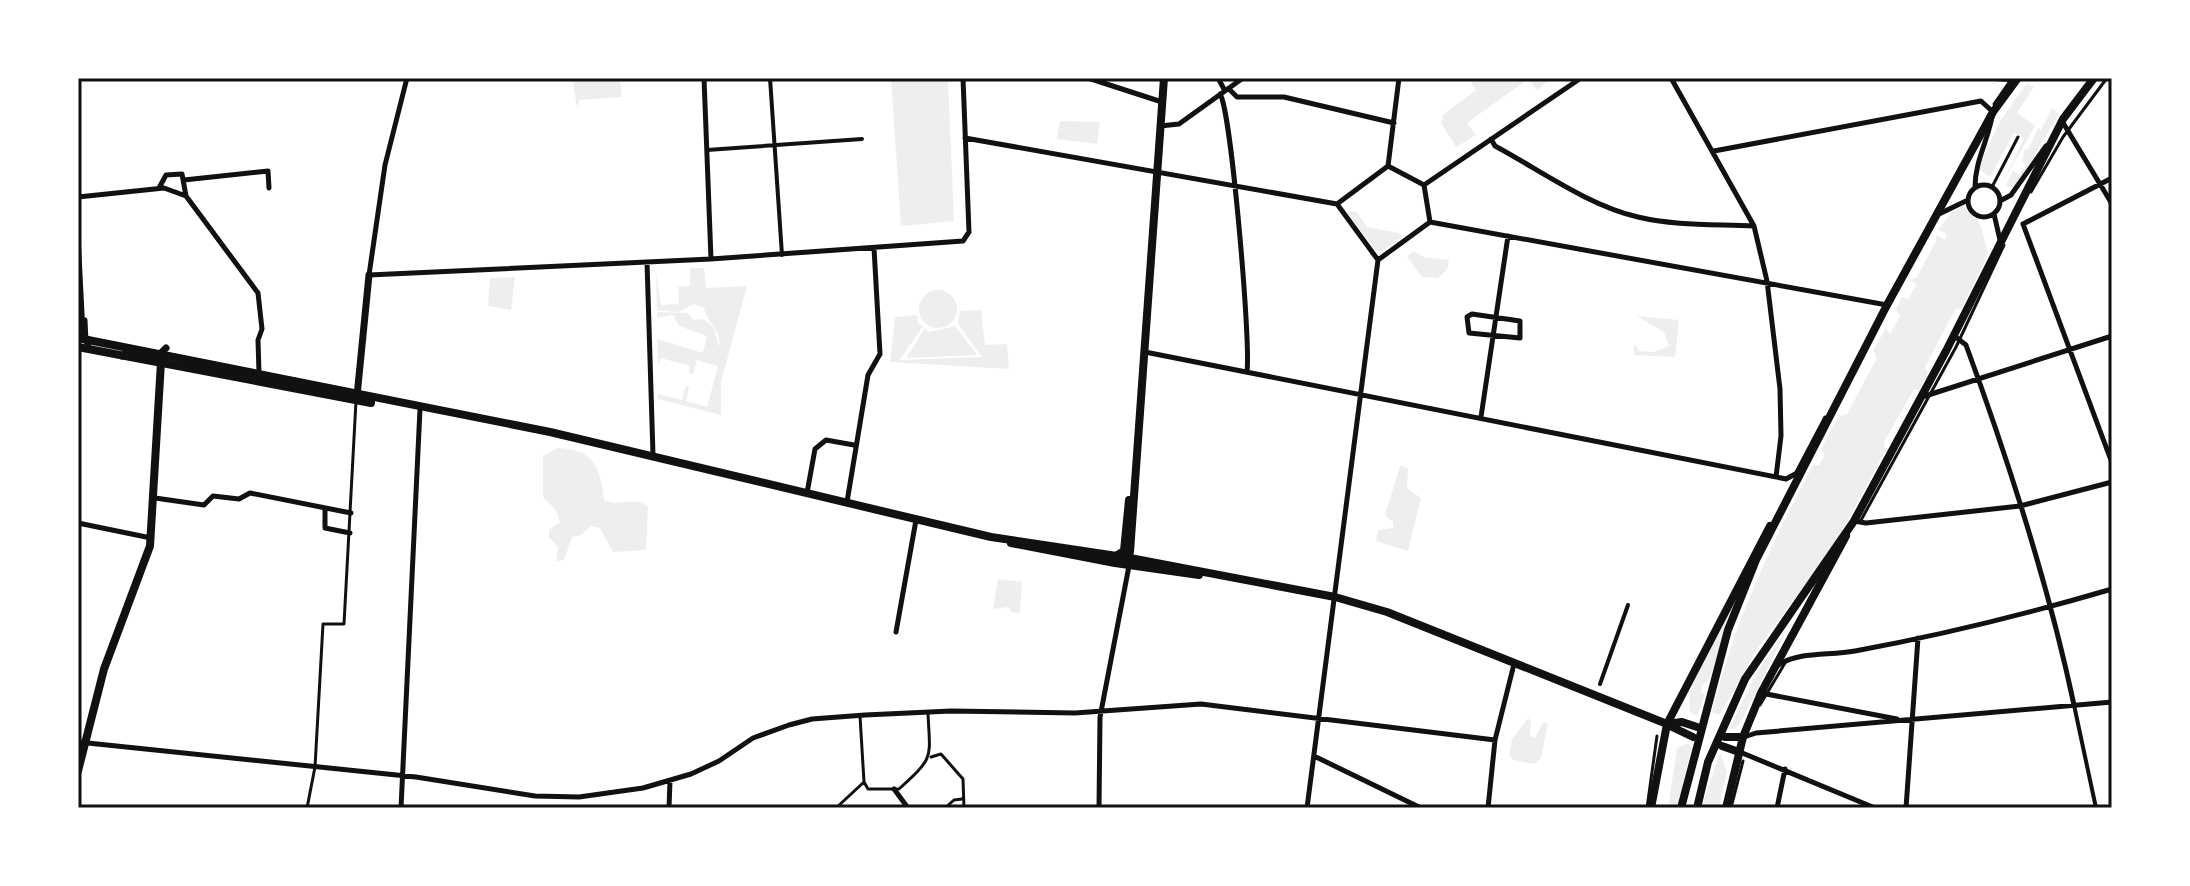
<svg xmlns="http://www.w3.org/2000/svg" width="2190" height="886" font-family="'Noto Sans',sans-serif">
<rect width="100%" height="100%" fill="#fff"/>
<path fill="#eee" d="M572 78H620L622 97 580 100 577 107Z
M891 78H948L954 221 901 226Z
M1478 78H1552L1537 90 1528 79 1467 123 1476 135 1456 147 1441 123 1443 115 1476 90 1471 83Z
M2027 83 2034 87 2017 113 2035 126 2003 182 2024 138 2014 133 1990 177 1980 170V165L2000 121Z
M2052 108 2059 114 2014 189 2006 185 2013 171 2020 175 2026 164 2022 162 2024 151 2029 148 2038 128 2041 130Z
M1060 121 1100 122 1097 144 1057 139Z
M1964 206 1980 224 1988 253 1961 310 1956 308 1925 367 1928 373 1919 390 1914 389 1884 442 1886 450 1832 549 1757 649 1720 715 1712 712C1733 625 1771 544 1813 465H1819L1825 455 1821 449 1838 417 1847 414 1877 358 1873 351 1886 328 1890 334 1900 316 1896 309 1902 297 1908 299 1917 284 1910 280 1917 277 1936 241V235L1945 240 1947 234 1938 230 1951 213Z
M1346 211 1357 212 1367 227 1399 233 1402 237 1382 251H1376Z
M1414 251 1424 257 1449 260 1447 269 1438 278 1422 277 1407 257Z
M690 268H704L706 288 747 286 721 382V415L658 399V394L682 400 686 386 689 387 686 401 707 407 718 366 697 360 693 374 689 373 690 366 661 358 658 365 657 339 703 353 707 336 679 326 673 315 657 318V312L687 313 694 320 703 319 714 328 719 347C723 332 707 323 704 308L694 304 678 312 657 310 656 270 661 305 679 304 678 287 690 286Z
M515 277 511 310 488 306 490 278Z
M919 309a19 19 0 1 1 38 0a19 19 0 1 1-38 0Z
M981 310 985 345 1007 344 1009 369 890 362 895 317 917 315 918 324 923 326 900 360 982 357 958 324 960 311Z
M1637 316 1679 320 1675 357 1634 355V344L1639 351 1654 352 1669 346 1664 332Z
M955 326 977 355 906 358 925 328 929 332Z
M558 448C595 450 600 467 604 500 619 508 633 495 648 507L646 550 613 552 600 528 591 526 581 535 572 537 564 560 556 561 558 547 549 537V530L560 522 556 510 543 497V456Z
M1400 466 1408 468 1407 488 1421 498 1408 551 1376 541 1378 530 1393 528V522L1385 515Z
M998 579 1022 582 1020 613 1011 612 1009 607 993 609Z
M1735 601 1709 681 1702 685 1701 693 1705 694 1697 716 1690 712C1683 683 1721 626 1735 601Z
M1787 629 1742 720 1735 729H1729L1756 674Z
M1528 718 1531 721 1530 736 1535 738 1543 722 1548 724 1541 758 1534 764 1513 760 1509 755 1512 739Z
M1688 743 1691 748 1678 805 1668 808 1677 748Z
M1720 753 1727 772 1720 804 1718 808H1701Z"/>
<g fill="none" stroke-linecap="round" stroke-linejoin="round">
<path stroke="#111" stroke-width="3" d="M1994 104 2010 81
M1992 187 2018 137
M2031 192 2063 137 2107 78
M1795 474 1825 417
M1860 522 1956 347 2004 245
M1760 705 1785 663
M931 757 941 754 963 779 964 808
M864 782 868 789H899C935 756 930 760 928 713
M307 808 315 767 323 624H344L356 401
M836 808 864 782 860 716
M945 808 954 800 962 799
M1647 808 1657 736
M1731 808 1743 761"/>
<path stroke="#111" stroke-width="4" d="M770 78 782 255
M707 150 862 139
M1600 684 1628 605
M2074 705 2096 808"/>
<path stroke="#111" stroke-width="5" d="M407 78 385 165 369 275 711 259 963 241 969 232 963 78
M704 78 711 259
M1088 78 1162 102
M1218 78 1225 91
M1671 78 1754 226 1767 281 1780 389 1781 436 1776 477
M1989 78 2015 80
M1229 89 1237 97H1284L1394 123
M1220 94C1231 110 1251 343 1247 371
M2062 121 2112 204
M1160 126 1179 124 1243 78
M965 138 1337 204
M1491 139 1495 146C1540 170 1587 205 1638 217 1675 226 1716 224 1754 226
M1714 151 1981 101 1993 112C1989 139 1975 160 1975 187
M1388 166 1399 78
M1388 166 1424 185
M184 180 268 171 269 188
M1968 201a16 16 0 1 1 32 0a16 16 0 1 1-32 0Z
M1424 185 1581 78
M1424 185 1430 222
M159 188 166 175 182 174 186 196
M78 197 164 188 186 196 258 293 262 329 258 340 259 373
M2000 201 2011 195 2046 146
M1337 204 1378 260
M1337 204 1388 166
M1939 214 1968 200
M1994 214 2000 240
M1430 222 1887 305
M2023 224 2112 463
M2023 224 2112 178
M78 236 83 333 90 349
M1378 260 1430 222
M647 262 653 455
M1472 314 1520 321V338L1469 333 1467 317Z
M85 320 86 342
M1953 335 1966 345C2009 462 2048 583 2074 705
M1145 352 1786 479 1799 472
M1922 397 2112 336
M1481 417 1508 236
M807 493 815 449 826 440 854 445
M155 498 204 505 213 496 239 499 250 493 351 513
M847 502 868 375 880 354 874 248
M325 508V528L350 533
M1854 521 1866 523 2020 506 2112 482
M78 523 151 538
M896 632 916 520
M1778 665C1801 651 1828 656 1855 651 1942 635 2027 614 2112 589
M1761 693 1897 719
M1744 737 1756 733 2112 702
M78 742 416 777 535 796 579 797 643 788 691 774 719 761 753 738 789 725 812 719 865 715 951 711 1075 713 1201 704 1495 740
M1740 752 1875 808
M1314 756 1421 808
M894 789 908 808
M401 808 420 409
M669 808 670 781
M1099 808 1100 717 1129 566
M1307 808 1378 260
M1488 808 1495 740 1514 664
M1777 808 1785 769
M1906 808 1918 638"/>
<path stroke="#111" stroke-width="7" d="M122 356 128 352 156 358 166 348
M357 396 369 275"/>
<path stroke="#111" stroke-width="8" d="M1130 552 1164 78
M1116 556 1124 551 1129 500
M1667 724 1682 722 1697 727
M1668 725 1693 737
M1725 737H1743
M1722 746 1739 752
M78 771 104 669 150 546 161 362 166 360
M1651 808 1667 724 1770 526
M1726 808 1743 737 1761 693 1846 536"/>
<path stroke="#111" stroke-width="8" d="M78 338 550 432 991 537 1130 558 1335 597 1387 612 1667 724
M78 347 371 403
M1011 543 1115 563 1199 575
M1681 808 1728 630 1756 560 1887 305 1993 112 2018 78
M1697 808 1708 762 1745 679 1854 521 1946 351 2063 119 2094 78"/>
</g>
<rect width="2190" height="886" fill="none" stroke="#ffffff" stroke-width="160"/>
<rect x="80" y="80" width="2030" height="726" fill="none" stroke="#111" stroke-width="3"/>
</svg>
